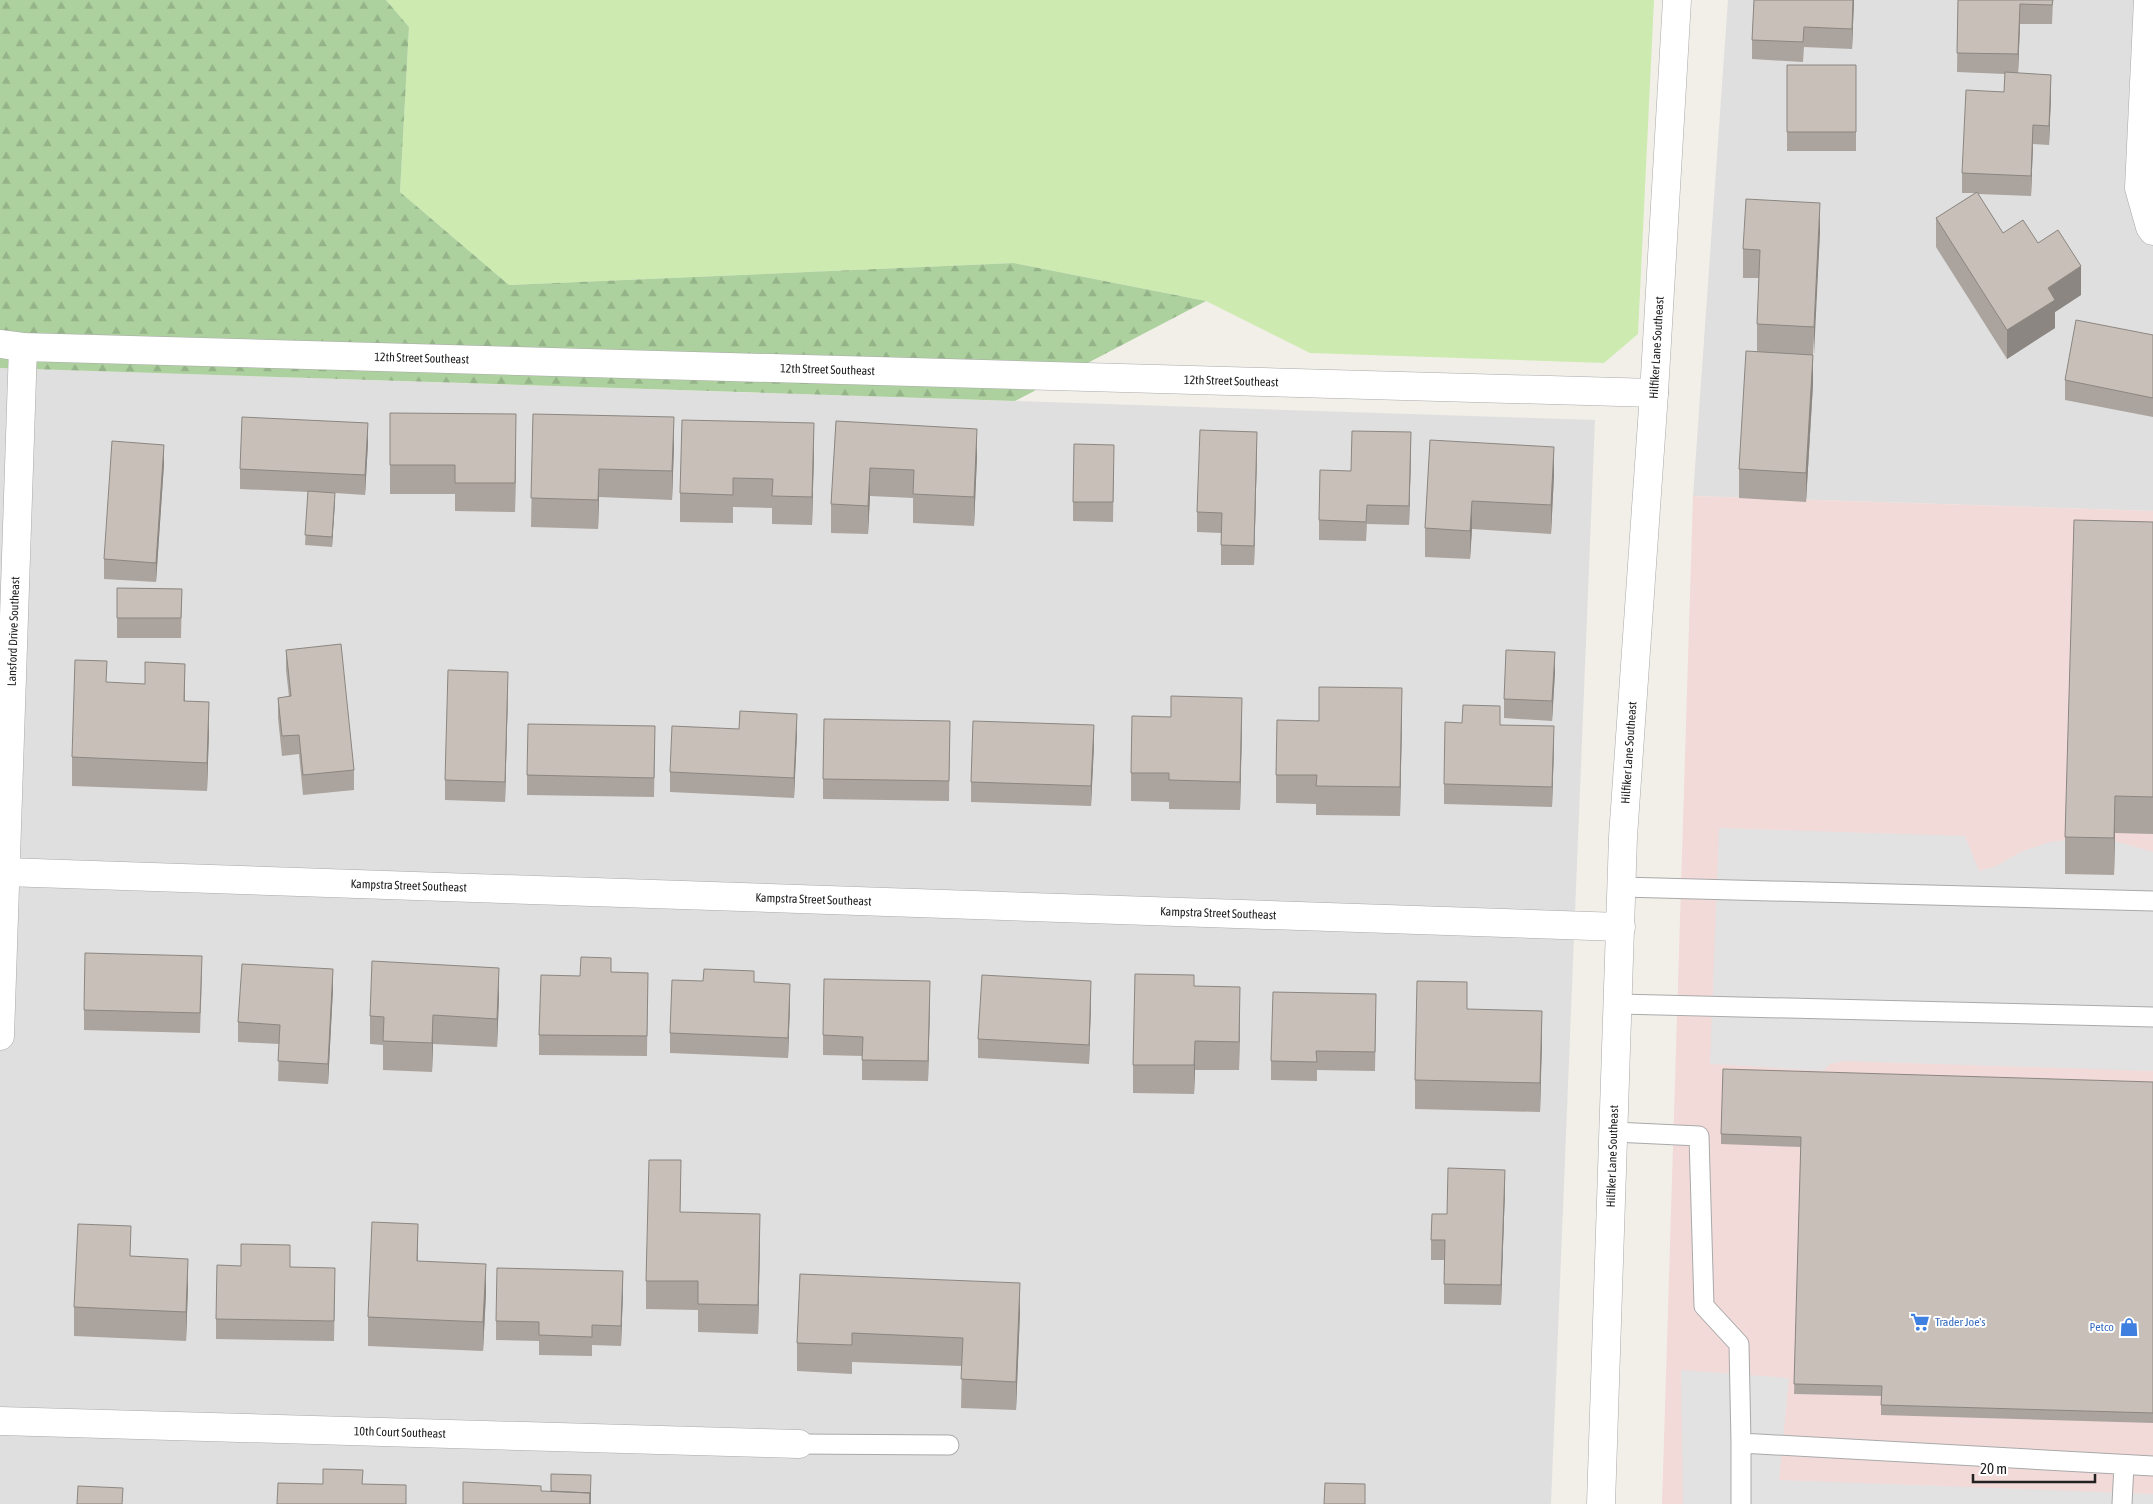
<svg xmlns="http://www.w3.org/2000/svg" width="2153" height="1504" font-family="'Asap Condensed',sans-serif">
<defs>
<pattern id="forest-firs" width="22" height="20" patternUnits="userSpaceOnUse" patternTransform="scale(1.25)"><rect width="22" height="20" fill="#add19e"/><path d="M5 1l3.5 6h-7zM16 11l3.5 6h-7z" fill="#95b388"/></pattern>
</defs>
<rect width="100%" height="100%" fill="#f2efe9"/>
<path fill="#e0dfdf" d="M1728 0H2153V511L1693 496Z
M0 368 1595 420 1551 1504H0Z"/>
<path fill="#f2dad9" d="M1693 496 2153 511V1504H1662Z"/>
<path fill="#cdebb0" d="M386 0H1654L1638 334 1604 363 1310 353 1206 301 1014 263 509 285 400 192 409 27Z"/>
<path fill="url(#forest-firs)" d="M0 0H386L409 27 400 192 509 285 1014 263 1206 301 1015 401 0 368Z"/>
<path fill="#e2e2e2" d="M1719 828 1965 836 1979 871 1994 867 2023 851 2050 842 2066 840 2115 841 2153 852V1071L1844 1061 1830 1064 1823 1071 1710 1064Z
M1681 1370 1789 1378 1779 1480 2153 1494V1504H1683Z"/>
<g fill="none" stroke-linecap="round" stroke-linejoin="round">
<g stroke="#a9a9a9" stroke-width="21">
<path id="lane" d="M1622 887 2153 901
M1619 1004 2153 1017
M1614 1132 1699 1136 1704 1306 1739 1344 1741 1443 2153 1466
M1741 1443V1504
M799 1444 949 1445
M2122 1504 2124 1465"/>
</g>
<g stroke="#a9a9a9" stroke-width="29">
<g id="street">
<path d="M2148 0 2139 188 2150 227 2153 231"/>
<path id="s1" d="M0 344 23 347 1654 393"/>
<path id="s2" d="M5 872 1621 927"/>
<path id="s3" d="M0 1036 23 347"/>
<path id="s4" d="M0 1421 799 1444"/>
<path id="s5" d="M1601 1504 1623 837 1654 393 1677 0"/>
</g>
</g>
<use href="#lane" stroke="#fff" stroke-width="19"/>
<use href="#street" stroke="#fff" stroke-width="28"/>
</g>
<path fill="#aba49e" d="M1754 0H1854L1852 49 1804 47 1803 62 1752 59V40Z
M1958 0H2053L2052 24H2020L2018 73 2051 95 2049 145 2033 144 2031 196 1978 194 2003 233 2038 243 2081 295 2055 312V328L2007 359 1936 247V218L1975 193H1962V173L2004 92 2005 74 1957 72Z
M1787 65H1856V151H1787Z
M1820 232 1813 355V384L1806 502 1739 498V469L1757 352V324L1759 278H1743V249Z
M2153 335V417L2065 400V380Z
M390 413 516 443 515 512 455 511V494H390Z
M533 414 674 446 672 500 599 497 598 529 531 527Z
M836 421 977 457 974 526 913 523V498L870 496 868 534 831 533V504Z
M1430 440 1554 475 1551 534 1472 529 1470 559 1425 557V528Z
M368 443 365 495 335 493 332 547 305 545 308 492 240 489V469Z
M814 452 812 525 772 524V508L733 507V523L680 522V493Z
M1257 452 1254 565H1221V533L1197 532V512Z
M1411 452 1409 525 1367 524 1366 541 1319 540V520L1351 471Z
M164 464 156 582 104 579V559Z
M1114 465 1113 522 1073 521V502Z
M2153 522V834L2115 833 2114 875 2065 874V837Z
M117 588 182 589 181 638H117Z
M286 650 354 770V790L303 795 299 754 282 756 278 718V698L289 697 286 670Z
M1555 672 1552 721 1504 718V699Z
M107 682 185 701 209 731 207 791 72 786V757Z
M508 691 505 802 445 800V780Z
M1402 717 1400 816 1316 815V804L1276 803V775L1319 721Z
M950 721 949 801 823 799V779Z
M1500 725 1554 746 1552 807 1444 804V784Z
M1242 727 1240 810 1169 809V802L1131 801V773Z
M739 729 797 733 794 798 670 792V772Z
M1094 745 1091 806 971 802V782Z
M655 746 654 797 527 795V775Z
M611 972 648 973 647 1056 539 1055V1035L580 976Z
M202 976 200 1033 84 1030V1010Z
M703 981 754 982 790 1004 788 1058 670 1053V1033Z
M1194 986 1240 1016 1239 1070H1195L1194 1094 1133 1093V1065Z
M333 989 328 1084 278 1081 279 1044 238 1042V1022Z
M499 997 497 1047 433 1044 432 1072 383 1070V1045L370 1044V1016Z
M930 1001 928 1081 862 1080V1056L823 1055V1035Z
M1091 1001 1089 1064 978 1058V1039Z
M1467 1009 1542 1040 1540 1112 1415 1109V1080Z
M1376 1014 1375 1071 1317 1070V1081L1271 1080V1061Z
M2153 1082V1423L1881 1415V1396L1794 1394 1801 1147 1721 1144V1134Z
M681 1189 680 1212 760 1242 758 1334 698 1332V1310L646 1309V1281Z
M1505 1189 1501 1305 1444 1304V1260H1431V1240Z
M131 1256 188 1287 186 1341 74 1336V1307Z
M418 1261 486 1293 483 1351 368 1346V1317Z
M290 1267 335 1288 334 1341 216 1339V1319Z
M800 1274 1020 1312 1016 1410 961 1408 962 1366 852 1362V1374L797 1371V1343Z
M623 1291 621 1346 592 1345V1356L539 1355V1341L496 1340V1321Z"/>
<path fill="#8b8681" d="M1853 0H1854L1852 49V29Z
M2020 4V24L2018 74V54Z
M2051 75V95L2049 145V126Z
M2033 125V144L2031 196V176Z
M1820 203V232L1814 355V327Z
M2081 266V295L2055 312V328L2007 359V330L2048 288Z
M1813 355V384L1806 502V473Z
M516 414V443L515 512V483Z
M674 417V446L672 500V471Z
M368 423V443L365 495V475Z
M814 423V452L812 525V497Z
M977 429V457L974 526V497Z
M1257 432V452L1254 565V546Z
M1411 432V452L1409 525V506Z
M164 445V464L156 582V563Z
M1554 447V475L1551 534V505Z
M870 468V496L868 534V506Z
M599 469V497L598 529V500Z
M335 493V503L332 547V537Z
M1472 501V529L1470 559V531Z
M1555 652V672L1552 721V701Z
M185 664V693L184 730V701Z
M508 672V691L505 802V782Z
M1402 688V717L1400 816V787Z
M1242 698V727L1240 810V782Z
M209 702V731L207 791V763Z
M797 714V733L794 798V778Z
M1094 725V745L1091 806V786Z
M1554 726V746L1552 807V787Z
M2115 796V833L2114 875V838Z
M499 968V997L497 1047V1019Z
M333 969V989L328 1084V1064Z
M930 981V1001L928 1081V1061Z
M1091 981V1001L1089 1064V1045Z
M790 984V1004L788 1058V1038Z
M1240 987V1016L1239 1070V1042Z
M1542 1011V1040L1540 1112V1083Z
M433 1015V1044L432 1072V1043Z
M1195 1041V1070L1194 1094V1065Z
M1505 1170V1189L1501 1305V1285Z
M760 1214V1242L758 1334V1305Z
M418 1224V1252L417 1290V1261Z
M188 1259V1287L186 1341V1312Z
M486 1264V1293L483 1351V1322Z
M623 1271V1291L621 1346V1326Z
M1020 1283V1312L1016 1410V1382Z"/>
<path fill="#c7bfb8" stroke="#8b8681" d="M1754 0H1853L1852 29 1804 27 1803 42 1752 40Z
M1958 0H2053L2052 5 2020 4 2018 54 1957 53Z
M1787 65H1856V132H1787Z
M2005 72 2051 75 2049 126 2033 125 2031 176 1962 173 1966 90 2004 92Z
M1977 192 2003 233 2023 220 2038 243 2058 230 2081 266 2048 288 2055 300 2007 330 1936 218Z
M1746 199 1820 203 1814 327 1757 324 1760 250 1743 249Z
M2076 320 2153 335V398L2065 380Z
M1746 351 1813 355 1806 473 1739 469Z
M390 413 516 414 515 483H455V465H390Z
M533 414 674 417 672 471 599 469 598 500 531 498Z
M242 417 368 423 365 475 240 469Z
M682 420 814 423 812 497 772 496 773 479 733 478V495L680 493Z
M836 421 977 429 974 497 913 494 914 470 870 468 868 506 831 504Z
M1200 430 1257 432 1254 546 1221 545 1222 513 1197 512Z
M1352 431 1411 432 1409 506 1367 505 1366 522 1319 520 1320 470 1351 471Z
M1430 440 1554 447 1551 505 1472 501 1470 531 1425 528Z
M112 441 164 445 156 563 104 559Z
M1074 444 1114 445 1113 502H1073Z
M308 491 335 493 332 537 305 535Z
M2074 520 2153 522V797L2115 796 2114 838 2065 837Z
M117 588 182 589 181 618H117Z
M341 644 354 770 303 775 299 735 282 736 278 698 291 696 286 650Z
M1506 650 1555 652 1552 701 1504 699Z
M75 660 107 661 106 682 145 684V662L185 664 184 701 209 702 207 763 72 757Z
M448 670 508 672 505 782 445 780Z
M1319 687 1402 688 1400 787 1316 786 1317 775H1276L1277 720 1319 721Z
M1171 696 1242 698 1240 782 1169 780V773H1131L1132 716 1171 717Z
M1463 705 1500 706V725L1554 726 1552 787 1444 784 1445 722 1462 723Z
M740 711 797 714 794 778 670 772 672 726 739 729Z
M824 719 950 721 949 781 823 779Z
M973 721 1094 725 1091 786 971 782Z
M528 724 655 726 654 778 527 775Z
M85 953 202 956 200 1013 84 1010Z
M581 957 611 958V972L648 973 647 1036 539 1035 541 975 580 976Z
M372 961 499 968 497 1019 433 1015 432 1043 383 1041 384 1017 370 1016Z
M242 964 333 969 328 1064 278 1061 280 1025 238 1022Z
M704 969 754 971V982L790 984 788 1038 670 1033 672 980 703 981Z
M1135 974 1194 975V986L1240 987 1239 1042 1195 1041 1194 1065H1133Z
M982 975 1091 981 1089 1045 978 1039Z
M824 979 930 981 928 1061 862 1060 863 1037 823 1035Z
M1417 981 1467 982V1009L1542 1011 1540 1083 1415 1080Z
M1273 992 1376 994 1375 1052 1316 1051 1317 1062 1271 1061Z
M1723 1069 2153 1082V1413L1881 1405 1882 1386 1794 1384 1801 1137 1721 1134Z
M649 1160H681L680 1212 760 1214 758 1305 698 1304V1281H646Z
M1448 1168 1505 1170 1501 1285 1444 1284 1445 1240H1431L1432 1214H1447Z
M372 1222 418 1224 417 1261 486 1264 483 1322 368 1317Z
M78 1224 131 1226 130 1256 188 1259 186 1312 74 1307Z
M241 1244 290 1245V1267L335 1268 334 1321 216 1319 217 1265 241 1266Z
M497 1268 623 1271 621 1326 592 1325V1337L539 1335V1322L496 1321Z
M800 1274 1020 1283 1016 1382 961 1379 963 1338 852 1333V1345L797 1343Z
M323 1469 363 1470 362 1484 406 1485V1504H277L278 1483 323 1484Z
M551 1474 591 1475 590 1504V1493L551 1491Z
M463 1482 541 1486V1491L590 1493V1504H463Z
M1325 1483 1365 1484V1504H1324Z
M78 1486 123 1488 122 1504H77Z"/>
<defs>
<g id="supermarket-bare" transform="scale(1.5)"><path d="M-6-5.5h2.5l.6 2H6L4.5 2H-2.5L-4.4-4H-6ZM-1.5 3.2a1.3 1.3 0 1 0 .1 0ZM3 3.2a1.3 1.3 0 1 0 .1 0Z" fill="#3f7fe0" stroke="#fff" stroke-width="2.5" paint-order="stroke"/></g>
<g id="shop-bare" transform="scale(1.5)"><path d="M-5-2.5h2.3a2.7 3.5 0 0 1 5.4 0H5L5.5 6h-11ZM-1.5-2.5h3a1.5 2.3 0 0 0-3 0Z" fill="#3f7fe0" stroke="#fff" stroke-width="2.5" paint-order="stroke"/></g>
</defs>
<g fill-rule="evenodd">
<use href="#supermarket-bare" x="1920" y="1322"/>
<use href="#shop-bare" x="2129" y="1327"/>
</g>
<g text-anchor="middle" stroke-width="4" stroke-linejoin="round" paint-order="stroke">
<g font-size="12" fill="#222" stroke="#fff">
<text dy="4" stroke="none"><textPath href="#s5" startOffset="1158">Hilfiker Lane Southeast</textPath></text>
<text dy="4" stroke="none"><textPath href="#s1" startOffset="422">12th Street Southeast</textPath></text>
<text dy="4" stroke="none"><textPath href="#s1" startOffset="828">12th Street Southeast</textPath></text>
<text dy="4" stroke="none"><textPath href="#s1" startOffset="1232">12th Street Southeast</textPath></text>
<text dy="4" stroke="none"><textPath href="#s3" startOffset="405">Lansford Drive Southeast</textPath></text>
<text dy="4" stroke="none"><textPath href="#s5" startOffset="752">Hilfiker Lane Southeast</textPath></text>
<text dy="4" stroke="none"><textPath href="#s2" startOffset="404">Kampstra Street Southeast</textPath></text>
<text dy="4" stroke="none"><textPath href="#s2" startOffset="809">Kampstra Street Southeast</textPath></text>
<text dy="4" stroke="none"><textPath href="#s2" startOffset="1214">Kampstra Street Southeast</textPath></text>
<text dy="4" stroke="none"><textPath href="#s5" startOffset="348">Hilfiker Lane Southeast</textPath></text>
<text dy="4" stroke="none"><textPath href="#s4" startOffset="400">10th Court Southeast</textPath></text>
</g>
<g font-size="12" fill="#366cbe" stroke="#fff" text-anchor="start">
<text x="1935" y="1326">Trader Joe's</text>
<text x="2114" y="1331" text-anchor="end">Petco</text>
</g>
</g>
<path d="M1973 1474v8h122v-8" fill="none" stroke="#222222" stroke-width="2.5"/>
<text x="1980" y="1474" font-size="15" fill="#222222" stroke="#ffffff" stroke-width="4" paint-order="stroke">20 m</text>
</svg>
